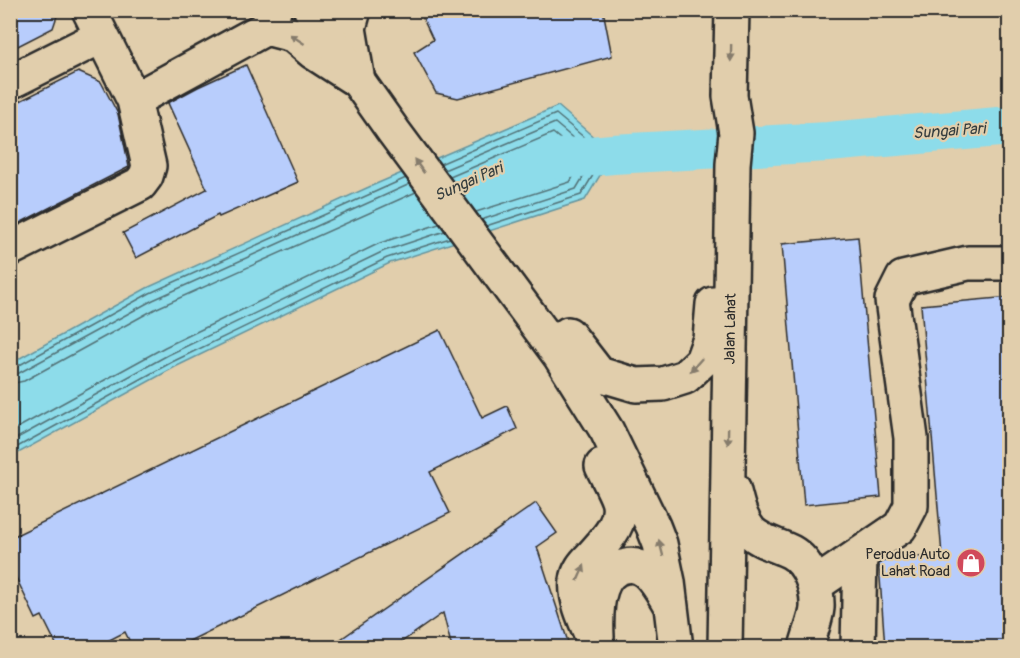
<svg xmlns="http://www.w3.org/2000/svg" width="1020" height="658" font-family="Pangolin,sans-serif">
<rect width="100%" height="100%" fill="#e1ceac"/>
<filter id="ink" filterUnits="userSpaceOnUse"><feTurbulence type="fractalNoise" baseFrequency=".0167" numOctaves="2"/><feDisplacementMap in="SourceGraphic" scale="12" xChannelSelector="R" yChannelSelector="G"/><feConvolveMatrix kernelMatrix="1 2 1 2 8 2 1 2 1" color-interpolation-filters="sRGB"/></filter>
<g filter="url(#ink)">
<path fill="#8ddcea" stroke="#66959e" stroke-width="1.5" d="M558 106 613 154 585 200 390 263 175 367 11 457V363L147 288 369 187Z"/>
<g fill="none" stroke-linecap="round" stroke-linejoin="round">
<path stroke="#527277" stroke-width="1.5" d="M440 164 556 114 604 154V157L581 195 486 226
M444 170 555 123 594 156V159L576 189 481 220
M450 177 553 133 583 158V161L570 182 476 212
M10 368 16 367 150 293 406 178
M10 375 19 373 153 300 410 184
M10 384 24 381 157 308 416 192
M10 432 165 347 380 243 439 224
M10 442 168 355 384 251 445 231
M10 451 172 362 387 258 450 238"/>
<path stroke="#8ddcea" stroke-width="40" d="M558 159 613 154 828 142 1010 126"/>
</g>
<path fill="#b8cdfc" stroke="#2b2b2b" stroke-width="1.5" d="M10 10H59L53 28 10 50Z
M419 10H603L612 56 458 98 436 93 414 52 433 40Z
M246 65 298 182 219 217 218 215 136 258 123 233 207 189 168 103 198 87Z
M78 72 101 82 118 114 129 167 10 228V106Z
M858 237 881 497 804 505 782 244Z
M1010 297V648H885L879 564 885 560 942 555 921 305Z
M440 330 482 418 507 406 517 429 430 472 450 513 175 648H133L125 632 94 648H58L42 616 36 619 10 565V538Z
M536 503 557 533 537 547 570 648H452L443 613 393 648H328Z"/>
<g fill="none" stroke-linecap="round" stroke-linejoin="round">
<g stroke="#2b2b2b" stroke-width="38">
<path id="minor" d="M354 10 349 28 358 81
M266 28 293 35 313 52 358 81
M10 82 102 36
M134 100 266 28 274 10
M10 249 140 184 146 176 149 166 134 100 89 10
M815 585 900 527 911 506V438L892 300 903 278 968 263H1010
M858 648 860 554"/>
</g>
<g stroke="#2b2b2b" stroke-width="38">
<path id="major" d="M311 10 358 81 394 132 560 356 607 431 653 526 660 544 668 582 676 648
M568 334 599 374 636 385 663 384 685 377 702 361 710 339 713 304
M733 488C737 503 740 519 750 531 760 542 778 545 791 552 809 562 818 588 817 608 816 620 809 635 806 648
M597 637C596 615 595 570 626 566 634 564 641 567 647 572 657 581 663 593 669 603
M597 648C589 628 574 601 577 581 578 571 584 564 591 557 604 542 625 523 618 500 614 489 607 477 602 466
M725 648 732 230 733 164 736 133 730 96 732 10"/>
</g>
<use href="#minor" stroke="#e1ceac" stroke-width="33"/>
<use href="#major" stroke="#e1ceac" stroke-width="33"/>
</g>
<defs><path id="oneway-solid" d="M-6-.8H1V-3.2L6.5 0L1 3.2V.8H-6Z" transform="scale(1.5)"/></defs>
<g fill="#867c6c">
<use href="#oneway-solid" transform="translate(297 39) rotate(-147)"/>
<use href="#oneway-solid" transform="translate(731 53) rotate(91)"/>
<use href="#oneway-solid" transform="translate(419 166) rotate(-126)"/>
<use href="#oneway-solid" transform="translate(696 365) rotate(132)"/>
<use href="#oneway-solid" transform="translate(728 436) rotate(91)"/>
<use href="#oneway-solid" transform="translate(661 548) rotate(-105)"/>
<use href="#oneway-solid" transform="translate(581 573) rotate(-66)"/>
</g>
</g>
<defs>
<g id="shop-disc" transform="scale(1.5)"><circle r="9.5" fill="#d1495b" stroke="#e1ceac"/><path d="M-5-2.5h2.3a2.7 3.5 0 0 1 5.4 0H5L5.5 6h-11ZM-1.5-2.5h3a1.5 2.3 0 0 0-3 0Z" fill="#fff"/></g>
</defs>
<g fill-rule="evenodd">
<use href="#shop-disc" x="971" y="563"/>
</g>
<g text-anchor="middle" stroke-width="4.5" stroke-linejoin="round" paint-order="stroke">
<g font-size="15" fill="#2b2b2b" stroke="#e1ceac">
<text transform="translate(730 329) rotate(-89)" y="5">Jalan Lahat</text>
</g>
<g font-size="15" fill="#2b2b2b" stroke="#e1ceac" text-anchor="end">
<text x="950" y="559">Perodua Auto<tspan x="950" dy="17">Lahat Road</tspan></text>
</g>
<g font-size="16" font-style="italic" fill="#353d3e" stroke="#e1ceac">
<text transform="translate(949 130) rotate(-4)" y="6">Sungai Pari</text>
<text transform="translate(468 181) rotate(-24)" y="6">Sungai Pari</text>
</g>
</g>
<rect width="1020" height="658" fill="none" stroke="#e1ceac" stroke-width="36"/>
<rect x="18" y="18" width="984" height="622" fill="none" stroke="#2b2b2b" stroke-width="2" filter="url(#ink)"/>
</svg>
